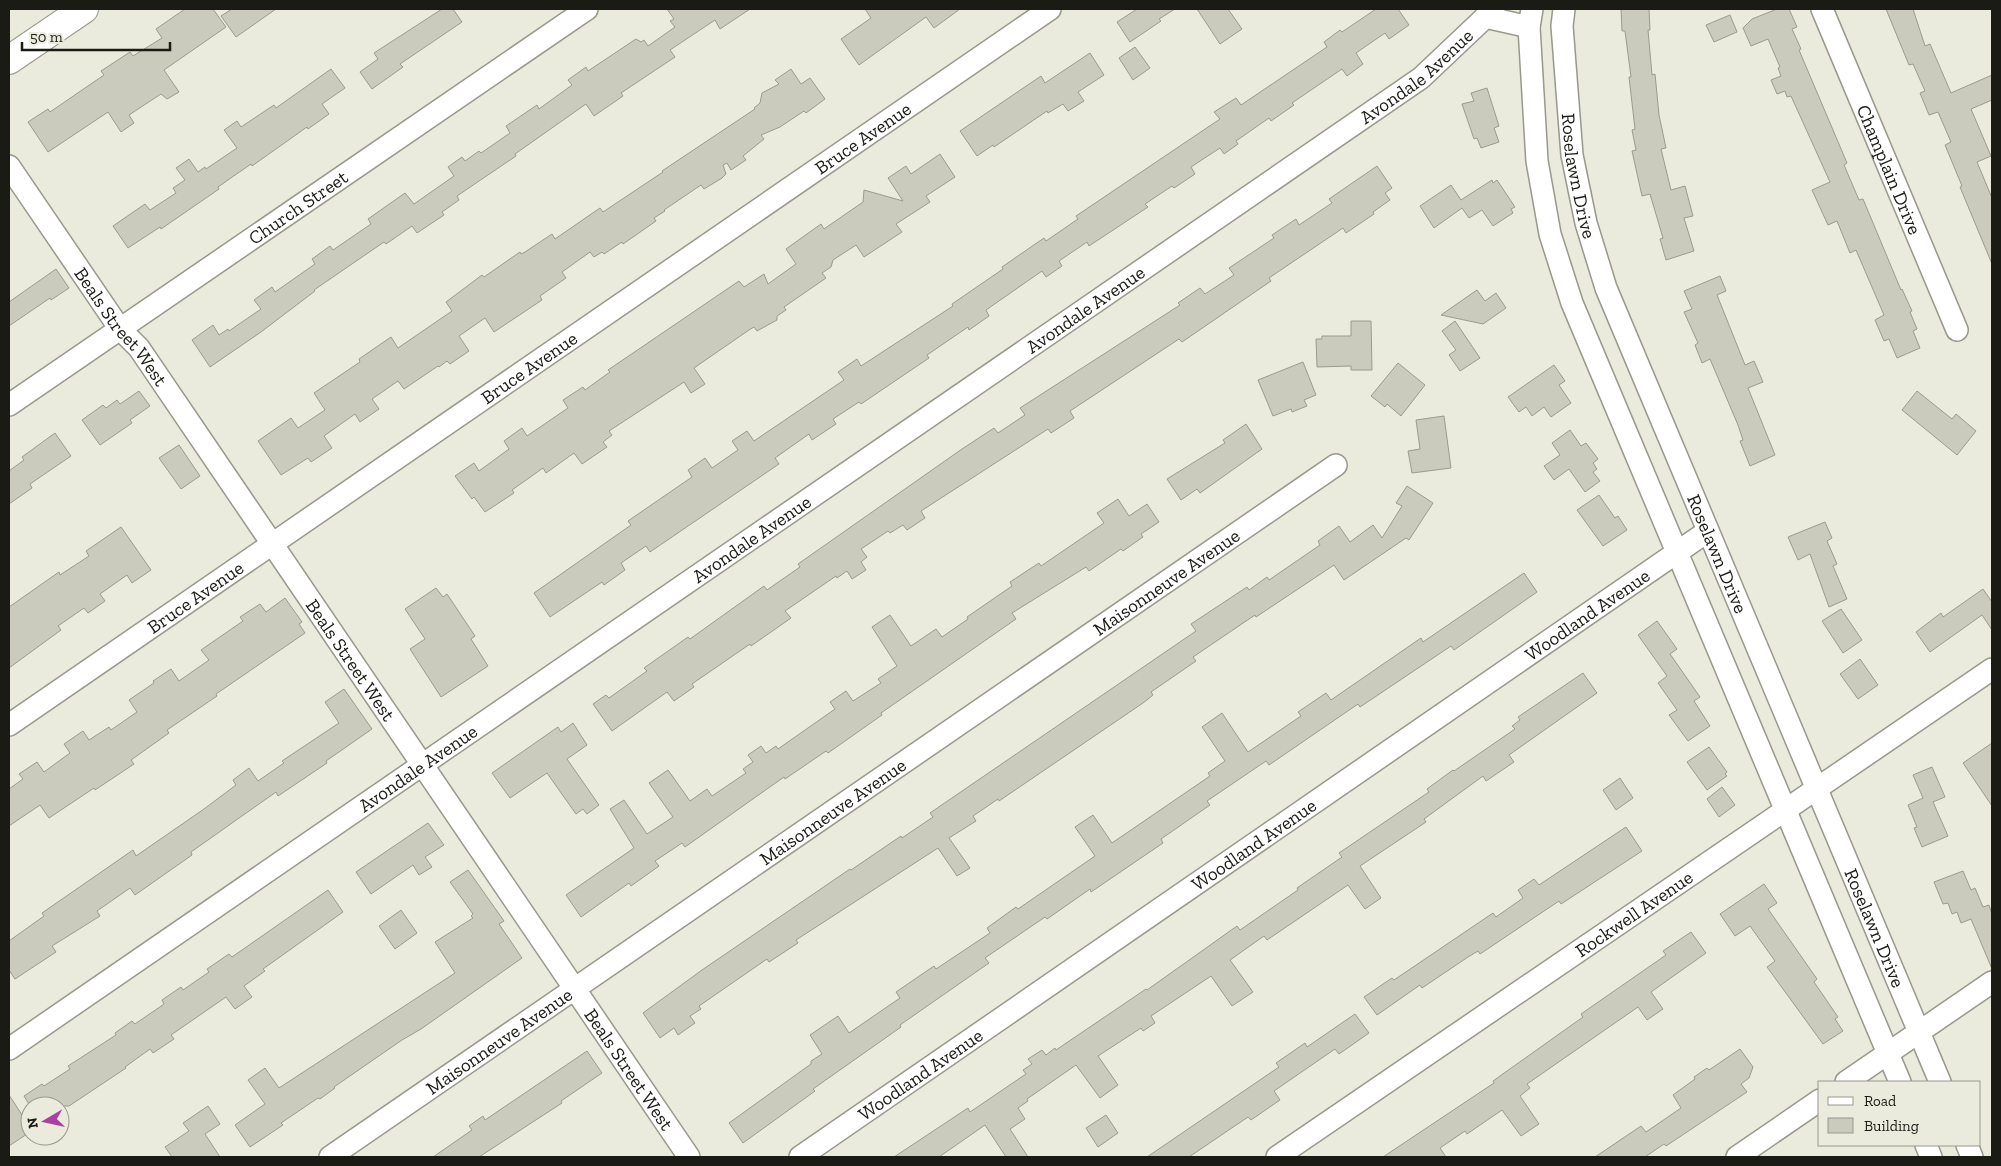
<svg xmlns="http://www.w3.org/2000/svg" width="2001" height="1166" font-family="'Zilla Slab',serif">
<rect width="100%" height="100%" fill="#ebebdd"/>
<path fill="#cbcbbd" stroke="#9a9a8d" d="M185 9H213L226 27 164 70 179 92 167 99 161 94 129 115 134 123 121 132 108 112 48 152 28 122 48 109 50 112 104 75 101 71 130 52 133 56 162 38 156 29Z
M232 9H276L236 37 221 16Z
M442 9H453L462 22 400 64 403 67 372 89 360 72 378 59 374 53Z
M667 9H750L720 29 715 20 670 50 675 57 621 93 623 96 594 116 586 104 515 154 516 156 457 196 459 200 442 212 444 215 417 233 412 226 386 244 384 242 314 290 315 291 261 332 210 367 192 340 213 325 219 335 228 329 229 331 261 309 254 300 272 287 275 292 315 264 312 259 330 246 333 250 371 224 368 219 405 193 414 204 454 176 448 167 462 157 465 161 479 151 481 153 510 133 506 126 537 105 539 109 572 85 568 80 586 67 588 71 636 39 641 42 644 40 648 46 675 27 670 21 674 19Z
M865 9H960L934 28 926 17 859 65 841 39 871 18Z
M1137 9H1175L1159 19 1161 21 1130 42 1117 22Z
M1197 9H1228L1242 29 1220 44Z
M1376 9H1398L1409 25 1389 39 1385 33 1356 53 1363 64 1347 76 1342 69 1292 103 1294 105 1271 121 1269 118 1236 141 1238 144 1224 154 1220 148 1191 167 1195 174 1174 188 1172 186 1145 204 1148 207 1089 246 1087 242 1059 261 1062 266 1046 277 1042 271 986 310 989 316 969 330 968 327 927 355 929 358 861 404 859 402 833 419 836 424 812 440 809 434 775 458 779 464 650 552 646 546 621 563 625 570 604 585 602 582 550 617 534 593 631 525 628 521 692 477 688 470 705 458 712 468 738 450 732 441 747 431 754 441 844 380 838 372 857 359 861 366 953 306 952 304 1003 269 1002 267 1044 238 1046 241 1078 219 1076 216 1220 119 1214 112 1236 98 1241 105 1327 47 1324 42 1340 30 1342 32Z
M1621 9H1649L1650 30H1648L1652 75 1655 74 1659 115 1666 148 1661 149 1671 190 1685 186 1693 216 1684 218 1694 251 1666 260 1660 239 1663 238 1650 194 1642 196 1632 151 1636 150 1632 130 1635 129 1629 77H1631L1625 31H1622Z
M1777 9H1789L1797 27 1792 29 1801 49 1799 50 1847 163 1844 165 1859 200 1863 199 1901 290 1902 289 1912 311 1910 312 1917 329 1913 331 1920 348 1897 358 1889 339 1884 341 1875 320 1884 315 1856 250 1850 253 1837 221 1828 225 1812 190 1830 182 1791 96 1787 97 1785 91 1777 94 1771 80 1781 76 1778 68 1780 67 1768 39 1751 46 1743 28 1752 19Z
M1886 9H1913L1925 46 1930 44 1951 93 1992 75V100L1971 109 1991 156 1977 162 1992 198V264L1960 187 1962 186 1945 145 1951 142 1938 112 1929 115 1920 93 1925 91 1913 64 1909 65Z
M1730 15 1737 32 1714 42 1706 25Z
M1135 47 1150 68 1133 80 1119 58Z
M1090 53 1104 75 1078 92 1084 101 1068 111 1063 104 1048 113 1047 111 994 147 993 145 977 156 960 131 1041 76 1045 83Z
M331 69 345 88 322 104 329 114 308 129 307 127 252 166 251 164 218 187 219 189 161 229 160 227 128 248 113 226 145 204 150 210 176 193 173 188 185 180 176 168 189 159 198 172 205 167 206 169 237 148 224 130 237 121 241 127 274 105 276 108Z
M791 69 801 84 810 78 825 99 806 113 804 111 780 127 761 135 764 139 743 156 746 160 731 170 727 163 723 165 726 174 722 178 704 189 701 185 664 210 665 211 654 218 656 221 623 244 622 242 604 254 602 252 594 257 590 252 562 272 566 278 540 296 542 300 494 332 485 318 459 336 469 351 450 364 447 361 439 367 438 366 404 389 398 381 372 399 379 409 360 422 355 414 324 436 332 448 311 462 308 458 281 475 258 441 291 418 298 428 325 410 314 393 360 362 359 359 391 337 398 348 452 311 446 302 482 275 484 277 520 252 521 254 525 252 552 234 555 239 600 208 603 212 663 172 662 171 755 109 754 108 760 103 762 93 779 84 775 80Z
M1487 88 1499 126 1494 128 1499 142 1481 148 1477 138 1474 139 1462 104 1474 101 1471 93Z
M940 154 955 177 926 196 930 202 896 224 902 232 864 257 856 245 833 260 831 267 822 273 826 278 784 307 786 310 777 316V320L757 331 754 327 749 330 694 368 705 384 691 393 684 382 609 431 612 435 603 442 607 447 582 464 574 453 546 473 543 468 512 490 514 493 485 512 474 497 472 499 455 476 474 463 479 471 509 449 504 441 522 428 527 436 568 408 563 400 583 387 585 390 610 372 608 370 739 281 744 287 764 274 768 284 796 264 786 249 821 224 824 229 863 202 864 190 903 201 888 178 906 166 911 174Z
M1377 166 1392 188 1385 193 1390 200 1373 212 1374 214 1346 233 1343 228 1269 278 1271 281 1182 342 1179 339 1070 411 1074 418 1051 433 1048 429 921 511 925 518 907 530 903 525 890 533 888 531 861 549 867 557 861 562 866 570 852 579 847 571 837 578 836 576 785 611 791 618 751 646 750 644 692 684 694 687 674 701 667 692 612 731 593 704 606 695 609 698 647 671 644 668 688 637 690 639 764 586 767 590 800 567 798 564 962 449 994 428 998 433 1025 415 1020 408 1180 305 1178 303 1200 288 1205 294 1234 275 1229 268 1274 238 1272 235 1296 219 1299 225 1332 203 1329 199Z
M1492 180 1493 183 1497 180 1515 207 1511 209 1513 213 1493 226 1482 210 1469 218 1462 208 1434 228 1420 206 1451 185 1461 200Z
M56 269 69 288 51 300 50 298 9 326V302Z
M1720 276 1726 291 1717 295 1745 365 1754 361 1763 382 1748 388 1775 455 1750 466 1740 441 1743 440 1738 425 1710 359 1702 363 1695 345 1698 343 1684 312 1692 309 1684 291Z
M1477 290 1485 301 1496 293 1506 308 1483 324 1441 315Z
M1351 321H1371L1372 370H1351V366L1317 367 1316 339H1322V336H1351Z
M1455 321 1480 358 1460 371 1449 355 1456 350 1442 331Z
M1303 362 1316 395 1304 400 1307 406 1292 412 1291 409 1273 416 1258 380Z
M1398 363 1425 385 1401 416 1387 404 1385 407 1371 396Z
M1554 365 1565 381 1559 385 1571 403 1551 417 1544 407 1532 416 1526 407 1519 412 1508 397Z
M139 391 150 406 130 420 132 423 100 445 82 420 103 405 106 408 117 400 120 404Z
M1917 391 1952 419 1956 414 1976 431 1957 455 1902 410Z
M1444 416 1451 468 1412 473 1408 451 1420 449 1416 420Z
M1246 424 1262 449 1200 493 1197 489 1181 500 1167 479 1225 443 1223 440Z
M1570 430 1581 446 1586 443 1598 459 1593 463 1597 469 1593 472 1600 481 1585 492 1569 469 1554 480 1544 466 1560 455 1552 443Z
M55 433 71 456 30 484 32 488 9 504V471L24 460 22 457Z
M179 445 200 476 181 489 159 458Z
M1407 486 1433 503 1409 540 1406 538 1344 580 1334 565 1256 617 1255 615 1193 657 1196 661 1151 692 1153 695 1143 703 999 801 998 799 973 816 976 821 949 838 970 868 957 876 938 848 796 940 798 943 769 962 767 959 699 1006 701 1009 690 1016 695 1023 678 1035 674 1028 660 1038 643 1013 702 970 850 869 851 870 901 836 902 838 933 817 930 813 1196 631 1191 624 1247 587 1249 590 1267 577 1269 580 1320 545 1318 541 1339 526 1350 542 1373 525 1382 538 1402 506 1396 503Z
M1599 495 1615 518 1618 516 1627 530 1603 546 1577 510Z
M1118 499 1129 516 1147 504 1159 522 1141 534 1143 537 1123 551 1121 549 1089 571 1086 567 1012 613 1016 619 881 713 882 715 828 753 826 751 785 779 784 777 685 847 682 843 655 861 659 866 631 886 629 883 581 917 566 895 634 848 610 809 624 800 647 834 673 817 649 783 668 770 690 801 707 789 712 796 746 773 743 769 753 762 748 755 761 746 766 753 776 746 778 749 835 709 830 702 846 691 853 701 881 683 878 679 897 666 872 627 890 615 911 646 936 629 942 637 968 619 967 617 1012 586 1010 582 1039 563 1041 566 1104 523 1097 513Z
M1825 522 1832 538 1827 541 1837 564 1833 566 1847 599 1829 607 1810 554 1798 560 1788 537Z
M121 527 151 570 132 583 127 575 100 594 105 601 88 613 84 608 58 626 61 630 9 668V607L59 572 60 575 89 556 86 551Z
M1524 573 1537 592 1454 650 1451 646 1360 707 1358 704 1269 765 1266 761 1207 801 1210 805 1161 839 1163 843 1091 892 1090 889 1047 919 1045 917 985 958 989 963 900 1025 901 1027 813 1089 815 1091 743 1143 729 1123 811 1064V1061L822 1054 810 1035 838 1016 849 1033 900 998 896 992 934 966 936 969 990 933 987 928 1016 907 1018 909 1095 856 1075 827 1093 815 1112 843 1210 776 1208 773 1225 761 1202 727 1222 713 1248 752 1301 716 1298 712 1326 693 1331 700 1421 638 1423 642Z
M436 588 443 597 447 594 475 636 471 639 488 666 441 697 410 649 425 639 405 609Z
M1983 589 1992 602V630L1982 615 1930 652 1916 632 1941 613 1943 617Z
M285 598 302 622 299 624 305 633 216 694 217 696 167 730 169 733 131 760 134 764 95 790 94 788 49 818 40 805 9 826V789L23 779 19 774 37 762 44 772 70 753 64 744 83 731 89 740 109 727 111 730 137 712 129 700 154 683 153 681 171 669 179 681 209 660 201 650 243 621 240 617 260 604 266 612Z
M1841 609 1862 640 1843 653 1822 621Z
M1657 621 1677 649 1670 654 1700 697 1694 701 1710 726 1688 741 1669 715 1677 710 1658 683 1667 676 1638 635Z
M1860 659 1878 685 1858 699 1840 674Z
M1583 673 1597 693 1509 755 1514 762 1486 781 1483 776 1424 819 1426 822 1360 866 1381 898 1365 909 1348 885 1267 940 1264 936 1230 960 1253 992 1232 1006 1211 976 1151 1016 1155 1023 1143 1031 1141 1028 1098 1056 1118 1085 1100 1098 1076 1065 1027 1099 1028 1101 1018 1108 1025 1119 1010 1129 1028 1157H1006L985 1125 939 1157H894L968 1108 970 1112 1026 1074 1023 1070 1032 1064 1028 1059 1042 1050 1046 1055 1055 1048 1056 1050 1146 989 1147 990 1237 926 1240 930 1298 890 1297 888 1342 857 1339 853 1429 792 1427 789 1453 770 1454 771 1515 729 1512 726 1520 720 1518 717Z
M344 689 372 729 326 761 327 763 278 796 276 792 191 852 192 855 135 895 130 888 97 911 100 916 52 946 56 952 15 979 9 970V941L44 916 42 913 133 850 136 856 204 809 236 785 233 780 249 768 258 781 284 763 282 761 339 723 325 702Z
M573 723 587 745 567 759 599 805 587 814 583 809 576 814 547 773 510 798 492 773 558 727 561 732Z
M1992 743V806L1963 763Z
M1709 747 1727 772 1725 774 1727 776 1707 790 1687 762Z
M1932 767 1945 797 1933 802 1948 836 1922 847 1914 828 1917 827 1908 805 1923 798 1913 775Z
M1620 778 1633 798 1616 810 1603 790Z
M1722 787 1735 805 1719 817 1707 799Z
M428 823 444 845 425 857 432 867 419 875 413 865 371 894 356 872Z
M1626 827 1642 851 1561 904 1559 901 1480 954 1478 951 1468 957 1422 988 1420 985 1377 1015 1364 997 1392 978 1394 980 1493 913 1496 917 1523 898 1518 890 1534 879 1539 885Z
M468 870 504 921 499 924 522 958 421 1029 402 1040 334 1087 335 1088 320 1099 318 1098 281 1123 283 1125 250 1147 235 1125 265 1104 248 1080 265 1068 279 1088 455 973 435 942 473 918 471 916 473 914 450 882Z
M1963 871 1971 890 1975 888 1983 907 1989 905 1992 914V969L1971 919 1961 923 1957 912 1952 914 1948 903 1943 904 1934 882Z
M1764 884 1777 903 1768 909 1817 979 1814 982 1838 1017 1835 1019 1843 1031 1823 1044 1767 967 1775 961 1750 926 1735 936 1720 914Z
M328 890 343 912 263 969 265 971 244 986 252 997 235 1009 226 997 171 1035 174 1039 153 1053 150 1049 125 1067 126 1068 69 1106H30L24 1096 42 1084 44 1086 70 1069 68 1066 116 1035 115 1033 132 1021 135 1024 164 1004 162 1000 181 987 183 990 209 972 207 969 229 954 232 957Z
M401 910 417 933 395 949 379 926Z
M1691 932 1706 953 1651 992 1663 1009 1647 1020 1638 1007 1527 1084 1530 1088 1520 1096 1539 1124 1521 1136 1502 1110 1467 1134 1465 1131 1440 1148 1446 1157H1383L1494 1083 1493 1081 1583 1017 1581 1014 1666 955 1663 951Z
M1355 1014 1369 1033 1339 1054 1335 1049 1274 1091 1280 1100 1251 1120 1248 1117 1189 1157H1147L1279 1067 1276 1063 1305 1043 1307 1047Z
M1740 1049 1753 1067 1749 1078 1741 1084 1747 1092 1666 1146 1664 1144 1645 1157H1595L1641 1126 1646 1132 1681 1108 1673 1095 1695 1079 1694 1077 1707 1068 1709 1070Z
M587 1051 602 1073 561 1101 562 1103 479 1157H433L472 1130 469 1126 483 1116 485 1120Z
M9 1095 30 1127V1132L9 1146Z
M208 1106 220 1124 205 1134 220 1157H172L165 1147 189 1131 183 1123Z
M1106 1115 1118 1133 1098 1147 1086 1128Z"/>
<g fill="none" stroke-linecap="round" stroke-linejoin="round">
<g stroke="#98988b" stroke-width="24">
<g id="street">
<path d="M1532 9 1529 27 1537 161 1550 234 1572 303 1900 1082"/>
<path id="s1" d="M1564 9 1562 26 1572 155 1586 223 1606 288 1940 1082"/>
<path id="s2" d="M1822 9 1957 330"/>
<path d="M1485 17 1529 27"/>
<path id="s3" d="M9 166 120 329 139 348 689 1157"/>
<path id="s4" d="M9 405 587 9"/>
<path id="s5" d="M9 725 1050 9"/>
<path id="s6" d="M9 1049 1421 78 1494 9"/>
<path d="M1846 1082 1992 982"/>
<path d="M1926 1145 1931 1157"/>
<path d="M1967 1145 1972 1157"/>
<path id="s7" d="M330 1157 1336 465"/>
<path id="s8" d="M800 1157 1708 531"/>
<path id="s9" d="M1277 1157 1992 669"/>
<path d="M1737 1157 1820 1100"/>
</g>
</g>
<g stroke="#98988b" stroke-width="30">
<path id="primary" d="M9 60 84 9"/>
</g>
<use href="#street" stroke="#fff" stroke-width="21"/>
<use href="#primary" stroke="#fff" stroke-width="28"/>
</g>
<g text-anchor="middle" stroke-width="4.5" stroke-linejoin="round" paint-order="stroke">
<g font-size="19" fill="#1b1b16" stroke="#ebebdd">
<text dy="7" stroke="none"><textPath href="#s6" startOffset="1711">Avondale Avenue</textPath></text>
<text dy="7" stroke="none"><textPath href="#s5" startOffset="1036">Bruce Avenue</textPath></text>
<text dy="7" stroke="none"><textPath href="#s2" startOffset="174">Champlain Drive</textPath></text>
<text dy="7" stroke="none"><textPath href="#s1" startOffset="168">Roselawn Drive</textPath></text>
<text dy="7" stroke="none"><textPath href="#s4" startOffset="350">Church Street</textPath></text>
<text dy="7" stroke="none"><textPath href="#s6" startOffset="1306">Avondale Avenue</textPath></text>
<text dy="7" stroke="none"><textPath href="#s3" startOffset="196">Beals Street West</textPath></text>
<text dy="7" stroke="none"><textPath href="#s5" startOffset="631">Bruce Avenue</textPath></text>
<text dy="7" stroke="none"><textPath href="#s6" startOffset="901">Avondale Avenue</textPath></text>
<text dy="7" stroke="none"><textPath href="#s1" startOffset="572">Roselawn Drive</textPath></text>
<text dy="7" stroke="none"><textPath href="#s7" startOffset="1015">Maisonneuve Avenue</textPath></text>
<text dy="7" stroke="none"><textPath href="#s5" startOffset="226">Bruce Avenue</textPath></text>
<text dy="7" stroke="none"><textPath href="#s8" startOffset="956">Woodland Avenue</textPath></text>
<text dy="7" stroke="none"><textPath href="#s3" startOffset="601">Beals Street West</textPath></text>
<text dy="7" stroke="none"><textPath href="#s6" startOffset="496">Avondale Avenue</textPath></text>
<text dy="7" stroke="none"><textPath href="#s7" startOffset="610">Maisonneuve Avenue</textPath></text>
<text dy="7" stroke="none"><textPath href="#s8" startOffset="551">Woodland Avenue</textPath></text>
<text dy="7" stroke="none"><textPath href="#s9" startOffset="432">Rockwell Avenue</textPath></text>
<text dy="7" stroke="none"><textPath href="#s1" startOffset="978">Roselawn Drive</textPath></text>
<text dy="7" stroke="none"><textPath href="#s7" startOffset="205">Maisonneuve Avenue</textPath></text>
<text dy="7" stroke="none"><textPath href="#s3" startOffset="1096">Beals Street West</textPath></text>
<text dy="7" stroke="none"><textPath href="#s8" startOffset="146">Woodland Avenue</textPath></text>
</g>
</g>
<rect width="2001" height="1166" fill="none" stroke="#1b1b16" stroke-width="20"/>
<rect x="1818" y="1081" width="162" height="65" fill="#ebebdd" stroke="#98988d"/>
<rect x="1828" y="1097" width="25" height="8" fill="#ffffff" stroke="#98988d"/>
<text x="1864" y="1106" font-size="15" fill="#1b1b16">Road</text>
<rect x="1828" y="1118" width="25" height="15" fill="#cbcbbd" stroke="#98988d"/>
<text x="1864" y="1131" font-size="15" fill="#1b1b16">Building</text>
<g transform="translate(45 1121) rotate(261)"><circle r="24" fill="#ebebdd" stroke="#98988d"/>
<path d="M0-4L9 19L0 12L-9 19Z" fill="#a940a2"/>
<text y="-8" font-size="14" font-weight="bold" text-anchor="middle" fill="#1b1b16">N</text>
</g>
<path d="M22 42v8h148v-8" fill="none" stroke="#1b1b16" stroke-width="2.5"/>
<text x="30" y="42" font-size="15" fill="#1b1b16" stroke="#ebebdd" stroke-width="4" paint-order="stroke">50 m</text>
</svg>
